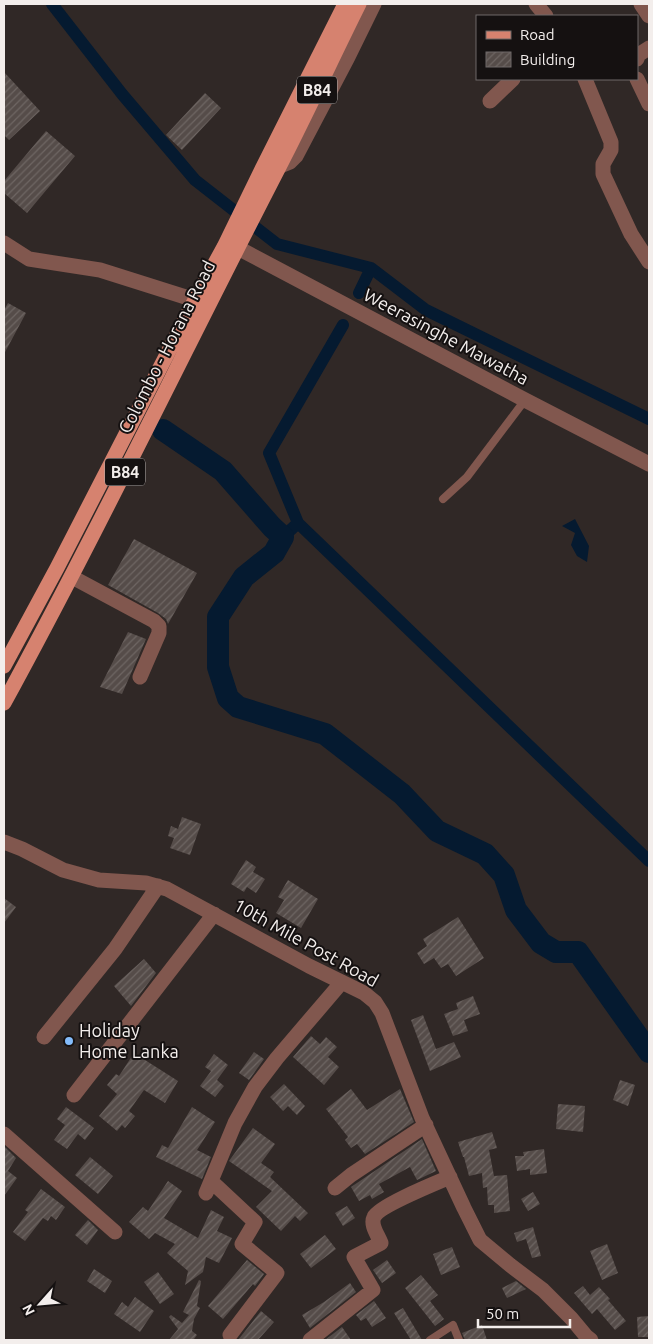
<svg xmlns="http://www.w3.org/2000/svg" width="653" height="1344" font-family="Ubuntu,sans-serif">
<defs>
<pattern id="building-hatch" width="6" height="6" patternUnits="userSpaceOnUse" patternTransform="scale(1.25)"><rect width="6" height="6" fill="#554c49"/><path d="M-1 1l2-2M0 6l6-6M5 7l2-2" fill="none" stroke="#6e6663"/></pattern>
</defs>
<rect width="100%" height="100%" fill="#302826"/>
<path fill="#051a30" d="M575 519 589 546 587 562 577 556 571 545 575 533 562 526Z"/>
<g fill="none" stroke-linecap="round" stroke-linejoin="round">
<path stroke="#051a30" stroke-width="12" d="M52 4 122 94 195 180 277 244 371 268 426 310 649 419
M359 293 371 268
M298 523 269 453 343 325
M283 537 298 523 649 861"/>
<path stroke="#051a30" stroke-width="22" d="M163 430 223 471 272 527 283 537 274 553 244 577 218 617V667L228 698 238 707 325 734 402 794 437 831 485 854 504 875 516 910 541 943 556 952H578L649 1052"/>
</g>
<path fill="url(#building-hatch)" d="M4 72 40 111 9 140 4 135Z
M205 93 221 108 182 150 166 135Z
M46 131 75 156 27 213 4 193V181Z
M8 303 26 313 4 354V310Z
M134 539 197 573 168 624 166 619 158 613 108 585Z
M128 632 146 639 122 694 100 687Z
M182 817 201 824 190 855 170 848 174 838 168 836 171 826 178 829Z
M246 860 256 867 253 872 265 879 256 893 247 887 244 892 231 884Z
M288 880 318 899 301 928 276 913 284 900 278 897Z
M4 898 16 907 4 923Z
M458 917 484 958 456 976 448 964 441 968 434 958 424 964 417 953 427 946 423 939Z
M144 959 156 973 131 1006 114 986Z
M473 996 480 1014 464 1020 468 1031 453 1036 444 1014 458 1009 456 1003Z
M423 1015 436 1049 454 1042 461 1057 430 1071 411 1020Z
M311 1036 320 1044 326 1037 337 1047 328 1057 339 1067 324 1085 293 1057Z
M254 1052 264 1059 249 1080 239 1073Z
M134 1053 178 1081 165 1103 144 1090 129 1111 135 1116 125 1128 122 1125 117 1131 99 1116 117 1094 107 1085 116 1074 119 1076Z
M214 1054 228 1065 217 1080 224 1086 215 1097 200 1086 211 1071 205 1067Z
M620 1080 635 1085 628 1106 613 1100Z
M284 1084 305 1106 297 1115 288 1106 283 1111 270 1097Z
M351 1089 367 1110 400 1089 414 1122 365 1154 357 1144 351 1148 345 1140 348 1137 326 1109Z
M558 1104 585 1106 583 1132 556 1129Z
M66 1107 94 1128 85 1140 78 1134 67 1149 54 1140 65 1125 57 1119Z
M192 1107 215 1122 197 1150 211 1157 202 1179 156 1157 162 1145 168 1148Z
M253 1128 275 1144 261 1163 274 1172 270 1177 308 1213 300 1221 295 1216 281 1231 256 1207 272 1191 229 1161Z
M492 1132 497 1148 489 1150 494 1176 507 1175 510 1211 494 1213V1205H488L487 1187 483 1188 482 1173 469 1176 464 1157H463L458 1142Z
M422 1139 436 1171 417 1180 410 1167 379 1184 384 1192 372 1199 370 1195 359 1201 351 1187Z
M4 1146 16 1158 8 1171 17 1178 4 1196Z
M544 1149 547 1173 530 1175V1169L517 1171 515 1156H524L523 1152Z
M90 1157 113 1176 98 1194 75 1175Z
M168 1181 182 1191 164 1218 198 1238 211 1210 224 1217 217 1231 232 1238 219 1263 206 1257 203 1272 185 1285 188 1271 167 1253 175 1244 155 1233 149 1239 129 1222 143 1207 148 1211Z
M41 1189 65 1207 56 1220 51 1216 48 1221 43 1218 25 1241 13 1232 28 1212 25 1210Z
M533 1192 540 1204 528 1211 521 1199Z
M347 1206 355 1218 343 1226 335 1213Z
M88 1220 98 1230 87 1245 75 1235Z
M533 1227 541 1256 532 1258 526 1239 517 1242 514 1233Z
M325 1235 336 1249 311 1268 300 1254Z
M607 1244 618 1273 602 1280 590 1251Z
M452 1247 460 1267 441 1275 433 1254Z
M247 1260 264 1274 255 1286 253 1284 223 1319 208 1306Z
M387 1260 396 1273 382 1283 373 1270Z
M94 1269 112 1281 105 1293 87 1281Z
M158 1272 174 1294 160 1304 144 1282Z
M421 1275 438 1295 430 1301 444 1319 435 1326 405 1288Z
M199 1280 201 1281 197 1306 200 1308 194 1319 192 1331 197 1335 194 1339 196 1340H169L178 1329 169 1317 171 1315 182 1323 189 1315 183 1312Z
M516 1281 526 1289 507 1298 502 1288Z
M350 1283 356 1292 310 1328 302 1315 324 1302Z
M583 1286 590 1295 599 1287 610 1299 608 1300 626 1321 615 1330 597 1309 592 1314 574 1293Z
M135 1297 154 1311 140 1332 114 1314 122 1302 128 1307Z
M374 1301 386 1318 372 1327 366 1318 361 1321 356 1315Z
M403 1308 422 1340H411L394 1313Z
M261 1311 274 1322 258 1340H238Z
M649 1316V1337H638L637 1317Z
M482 1325 487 1340H465L462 1333Z
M342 1327 351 1340H325Z"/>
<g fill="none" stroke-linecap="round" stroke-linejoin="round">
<path stroke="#81574e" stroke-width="8" d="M443 499 467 477 525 400
M430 1340 453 1325 459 1340"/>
<path stroke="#81574e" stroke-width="15" d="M536 4 546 16
M641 4 649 16
M637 59 638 55 649 48
M585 79 611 142V150L603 164V174L631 234 649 262
M637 79 649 104
M490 101 513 79
M280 166 290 162 296 156 348 57 374 4
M4 243 29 259 100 270 195 300 206 305
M225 245 238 248 525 400 649 464
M72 577 154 621 159 626V633L140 677
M4 842 22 849 63 870 99 880 146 883 167 889 309 966 364 993 375 1002 382 1013 422 1118 464 1208 480 1240 510 1265 543 1290 571 1318 586 1336 591 1340
M44 1037 115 949 158 886
M74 1095 214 914
M4 1134 115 1232
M211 1181 255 1222 242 1244 277 1273 230 1335
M335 1188 351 1175 426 1125
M206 1193 235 1123 255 1087 277 1058 342 982
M310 1340 373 1290 354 1257 381 1243C378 1235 370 1225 374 1217 379 1206 436 1183 450 1177"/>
<path stroke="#d6826f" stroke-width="15" d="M4 666 57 568 195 300 225 245 263 167 345 4
M4 703C100 527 187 345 279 167 307 113 332 58 359 4"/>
</g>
<circle fill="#84bcfb" stroke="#151111" stroke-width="2" cx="69" cy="1041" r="5"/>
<g text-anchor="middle" stroke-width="4" stroke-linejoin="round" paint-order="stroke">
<g fill="#151111" stroke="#b0acaa" stroke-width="1">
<rect x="297" y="76.5" width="40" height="27" rx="4"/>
<rect x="105" y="458.5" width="40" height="27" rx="4"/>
</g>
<g font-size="16" font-weight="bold" fill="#f3eeec">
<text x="317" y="96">B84</text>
<text x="125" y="478">B84</text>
</g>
<g font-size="18" fill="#f3eeec" stroke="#151111">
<text transform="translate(446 337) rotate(28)" y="6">Weerasinghe Mawatha</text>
<text transform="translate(167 347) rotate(-63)" y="6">Colombo - Horana Road</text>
<text transform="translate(306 943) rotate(29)" y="6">10th Mile Post Road</text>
</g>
<g font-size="18" fill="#f3eeec" stroke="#151111" text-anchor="start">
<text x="79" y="1037">Holiday<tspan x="79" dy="21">Home Lanka</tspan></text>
</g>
</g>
<rect width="653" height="1344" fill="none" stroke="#f3eeec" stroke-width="10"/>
<rect x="476" y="15" width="162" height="65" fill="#151111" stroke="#6e6969"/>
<rect x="486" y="31" width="25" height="8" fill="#d6826f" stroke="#6e6969"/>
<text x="520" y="40" font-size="15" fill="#f3eeec">Road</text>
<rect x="486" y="52" width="25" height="15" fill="url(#building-hatch)" stroke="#6e6969"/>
<text x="520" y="65" font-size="15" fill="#f3eeec">Building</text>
<g transform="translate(40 1304) rotate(243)" stroke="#151111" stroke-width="4" paint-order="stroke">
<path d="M0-4L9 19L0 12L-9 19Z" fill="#f3eeec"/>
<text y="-8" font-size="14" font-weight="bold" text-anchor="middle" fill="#f3eeec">N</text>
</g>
<path d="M478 1319v8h92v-8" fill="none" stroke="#f3eeec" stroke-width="2.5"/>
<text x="486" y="1319" font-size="15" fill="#f3eeec" stroke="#151111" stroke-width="4" paint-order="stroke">50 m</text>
</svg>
